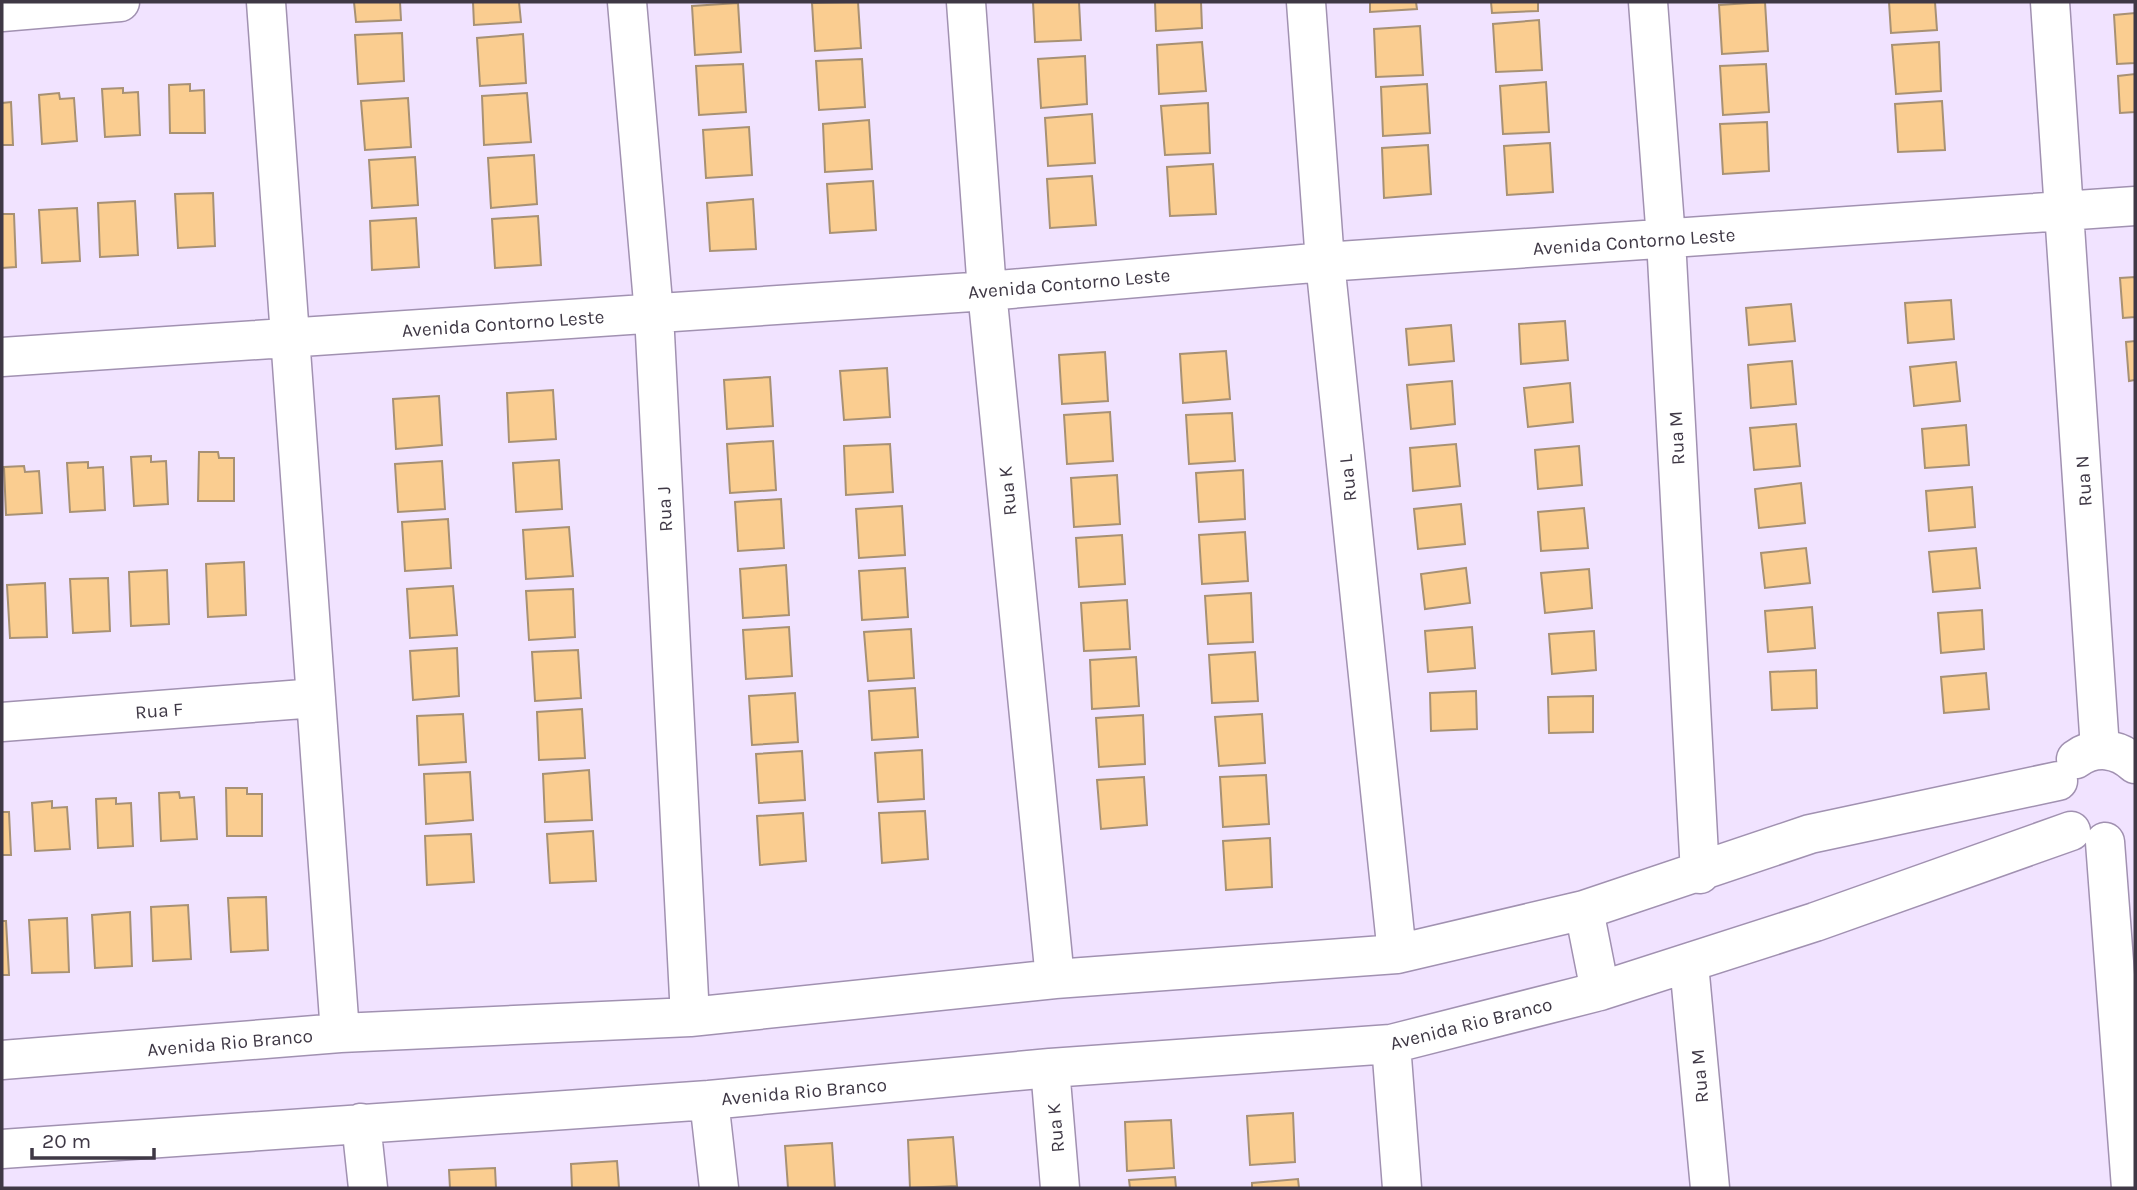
<svg xmlns="http://www.w3.org/2000/svg" width="2137" height="1190" font-family="Karla,sans-serif">
<rect width="100%" height="100%" fill="#f1e3ff"/>
<path fill="#facd90" stroke="#a89174" stroke-width="2" d="M354 2H400L401 20 356 22Z
M473 2H519L521 22 474 25Z
M858 2 861 48 815 51 812 3Z
M1033 2H1079L1081 40 1035 42Z
M1155 2H1201L1202 28 1156 31Z
M1370 2H1416L1417 9 1370 12Z
M1491 2H1538V11L1492 13Z
M1765 2 1768 51 1722 54 1719 5Z
M1889 2H1935L1937 30 1891 33Z
M738 3 741 52 695 55 692 6Z
M2135 13V63L2117 64 2114 15Z
M1539 20 1542 70 1496 72 1493 24Z
M1420 26 1423 75 1376 77 1374 29Z
M402 33 404 81 358 84 355 35Z
M523 34 526 83 480 86 477 38Z
M1202 42 1206 91 1159 94 1157 45Z
M1939 42 1941 91 1896 94 1892 45Z
M1085 56 1087 104 1041 108 1038 59Z
M862 59 865 107 819 110 816 61Z
M743 64 746 112 699 115 696 66Z
M1766 64 1769 112 1723 115 1720 66Z
M2135 74V112L2120 113 2118 76Z
M1546 82 1549 132 1503 134 1500 86Z
M190 84V91L204 90 205 133H170L169 85Z
M1427 84 1430 133 1383 136 1381 87Z
M123 88V93L138 92 140 135 105 137 102 89Z
M59 93 60 99 74 98 77 141 42 144 39 95Z
M527 93 531 142 484 145 482 96Z
M408 98 411 147 365 150 361 101Z
M1942 101 1945 150 1898 152 1895 104Z
M11 102 13 145H2V103Z
M1208 103 1210 153 1165 155 1161 106Z
M1092 114 1095 163 1048 166 1045 118Z
M869 120 872 169 825 172 823 124Z
M1767 122 1769 171 1723 174 1720 124Z
M749 127 752 175 706 178 703 130Z
M1550 143 1553 192 1507 195 1504 146Z
M1428 145 1431 194 1384 198 1382 148Z
M534 155 537 204 491 208 488 158Z
M415 157 418 205 372 208 369 160Z
M1213 164 1216 214 1170 216 1167 167Z
M1092 176 1096 225 1050 228 1047 179Z
M873 181 876 230 830 233 827 184Z
M213 193 215 246 178 248 175 194Z
M753 199 756 249 710 251 707 203Z
M135 201 138 255 100 257 98 203Z
M77 208 80 261 42 263 39 210Z
M2 214H14L16 267 2 268Z
M538 216 541 265 495 268 492 219Z
M416 218 419 267 372 270 370 221Z
M2135 277V317L2123 318 2120 278Z
M1951 300 1954 339 1908 343 1905 303Z
M1791 304 1795 341 1749 345 1746 308Z
M1565 321 1568 360 1521 364 1519 324Z
M1451 325 1454 361 1409 365 1406 329Z
M2135 341V380L2129 381 2126 342Z
M1226 351 1230 399 1183 403 1180 354Z
M1105 352 1108 401 1062 404 1059 355Z
M1792 361 1796 404 1751 408 1748 365Z
M1956 362 1960 401 1914 406 1910 367Z
M887 368 890 417 844 420 840 371Z
M770 377 773 426 727 429 724 380Z
M1452 381 1455 424 1411 429 1407 385Z
M1570 383 1573 422 1528 427 1524 388Z
M553 390 556 439 509 442 507 393Z
M439 396 442 445 396 449 393 399Z
M1110 412 1113 461 1067 464 1064 415Z
M1232 413 1235 461 1189 464 1186 415Z
M1796 424 1800 466 1754 470 1750 428Z
M1966 425 1969 465 1925 468 1922 429Z
M773 441 776 490 730 493 727 444Z
M890 444 893 492 846 495 844 446Z
M1456 444 1460 486 1413 491 1410 448Z
M1579 446 1582 485 1538 489 1535 450Z
M199 452H218L219 458H234V501H198Z
M151 456V462L166 461 168 504 134 506 131 457Z
M559 460 562 509 516 512 513 463Z
M442 461 445 509 398 512 395 464Z
M88 462V468L103 467 105 510 70 512 67 463Z
M24 466 25 472 39 471 42 513 6 515 4 467Z
M1243 470 1245 519 1199 522 1196 473Z
M1117 475 1120 524 1074 527 1071 478Z
M1801 483 1805 523 1759 528 1755 489Z
M1972 487 1975 527 1929 531 1926 491Z
M781 499 784 548 738 551 735 502Z
M1461 504 1465 544 1418 549 1414 509Z
M902 506 905 555 859 558 856 509Z
M1584 508 1588 548 1541 551 1538 512Z
M448 519 451 568 405 571 402 522Z
M569 527 573 576 526 579 523 530Z
M1245 532 1248 581 1202 584 1199 535Z
M1122 535 1125 584 1079 587 1076 538Z
M1806 548 1810 583 1765 588 1761 553Z
M1976 548 1980 588 1933 592 1929 552Z
M244 562 246 615 208 617 206 564Z
M786 565 789 615 743 618 740 569Z
M905 568 908 617 862 620 859 571Z
M1466 568 1470 603 1425 609 1421 574Z
M1589 569 1592 608 1545 613 1541 573Z
M167 570 169 624 131 626 129 572Z
M108 578 110 631 73 633 70 579Z
M45 583 47 637 10 638 7 585Z
M453 586 457 635 410 638 407 589Z
M573 589 575 637 529 640 526 591Z
M1251 593 1253 642 1208 644 1205 596Z
M1127 600 1130 649 1084 651 1081 603Z
M1812 607 1815 648 1768 652 1765 611Z
M1982 610 1984 649 1941 653 1938 613Z
M789 627 792 676 746 679 743 630Z
M1472 627 1475 668 1428 672 1425 631Z
M911 629 914 678 868 681 864 632Z
M1594 631 1596 670 1552 674 1549 634Z
M457 648 459 696 413 700 410 651Z
M578 650 581 698 535 701 532 652Z
M1255 652 1258 701 1212 703 1209 655Z
M1136 657 1139 706 1092 709 1090 660Z
M1816 670 1817 708 1772 710 1770 672Z
M1986 673 1989 709 1944 713 1941 677Z
M915 688 918 737 872 740 869 691Z
M1476 691 1477 729 1431 731 1430 693Z
M795 693 798 742 752 745 749 696Z
M1593 696V732L1549 733 1548 697Z
M582 709 585 758 539 760 537 712Z
M463 714 466 762 419 765 417 716Z
M1262 714 1265 763 1219 766 1215 717Z
M1143 715 1145 764 1099 767 1096 718Z
M922 750 924 799 878 802 875 753Z
M802 751 805 800 759 803 756 754Z
M589 770 592 820 545 822 543 774Z
M470 772 473 820 426 824 424 774Z
M1266 775 1269 824 1223 827 1220 777Z
M1144 777 1147 825 1101 829 1097 780Z
M226 788H247V794H262V836H227Z
M179 792 180 798 194 797 197 839 161 841 159 793Z
M116 798V804L131 803 133 846 98 848 96 799Z
M52 801V808L67 807 70 849 35 851 32 803Z
M925 811 928 859 882 863 879 813Z
M2 812H9L11 855H2Z
M803 813 806 861 760 865 757 816Z
M593 831 596 881 550 883 547 834Z
M471 834 474 882 427 885 425 836Z
M1270 838 1272 887 1226 890 1223 841Z
M266 897 268 950 231 952 228 898Z
M188 905 191 959 153 961 151 907Z
M130 912 132 966 95 968 92 915Z
M67 918 69 972 32 973 29 920Z
M2 921H6L9 975H2Z
M1293 1113 1295 1162 1250 1165 1247 1116Z
M1171 1120 1174 1168 1127 1171 1125 1122Z
M953 1137 957 1186 910 1188 908 1140Z
M832 1143 835 1188H788L785 1146Z
M617 1161 619 1188H572L571 1164Z
M495 1168 496 1188H450L449 1170Z
M1175 1177 1176 1188H1130L1129 1180Z
M1298 1179 1299 1188H1252V1183Z"/>
<g fill="none" stroke-linecap="round" stroke-linejoin="round">
<g stroke="#a191b1" stroke-width="41">
<path id="minor" d="M266 2 340 1033
M627 2 654 314 690 1017
M966 2 987 291 1055 979
M1306 2 1325 262 1397 954
M1648 2 1666 239 1700 874
M2050 2 2100 749
M2 12 120 2
M2 357 987 291 1325 262 2135 206
M2 722 316 698
M2076 759C2095 745 2118 748 2135 764
M2105 842 2131 1188
M1689 964 1710 1188
M1600 991 1815 922 2071 831
M1391 1044 1402 1188
M2 1060 340 1033 690 1017 1055 979 1397 954 1584 910 1810 834 2058 781
M1050 1068 1060 1188
M709 1100 719 1188
M361 1123 368 1188
M2 1149 709 1100 1050 1068 1391 1044 1600 991 1584 910"/>
</g>
<use href="#minor" stroke="#fff" stroke-width="38"/>
</g>
<g text-anchor="middle" stroke-width="7" stroke-linejoin="round" paint-order="stroke">
<g font-size="19" fill="#3f3845" stroke="#fff">
<text transform="translate(1634 241) rotate(-4)" y="7">Avenida Contorno Leste</text>
<text transform="translate(1069 283) rotate(-5)" y="7">Avenida Contorno Leste</text>
<text transform="translate(503 323) rotate(-4)" y="7">Avenida Contorno Leste</text>
<text transform="translate(1676 438) rotate(-93)" y="7">Rua M</text>
<text transform="translate(1347 478) rotate(-96)" y="7">Rua L</text>
<text transform="translate(2083 481) rotate(-94)" y="7">Rua N</text>
<text transform="translate(1007 491) rotate(-96)" y="7">Rua K</text>
<text transform="translate(664 509) rotate(-93)" y="7">Rua J</text>
<text transform="translate(159 710) rotate(-4)" y="7">Rua F</text>
<text transform="translate(1471 1023) rotate(-14)" y="7">Avenida Rio Branco</text>
<text transform="translate(230 1042) rotate(-5)" y="7">Avenida Rio Branco</text>
<text transform="translate(1699 1076) rotate(-95)" y="7">Rua M</text>
<text transform="translate(804 1091) rotate(-5)" y="7">Avenida Rio Branco</text>
<text transform="translate(1055 1128) rotate(-95)" y="7">Rua K</text>
</g>
</g>
<rect width="2137" height="1190" fill="none" stroke="#3f3845" stroke-width="7"/>
<path d="M32 1148v10h122v-10" fill="none" stroke="#3f3845" stroke-width="3.5"/>
<text x="42" y="1148" font-size="21" fill="#3f3845" stroke="#ffffff" stroke-width="5" paint-order="stroke">20 m</text>
</svg>
